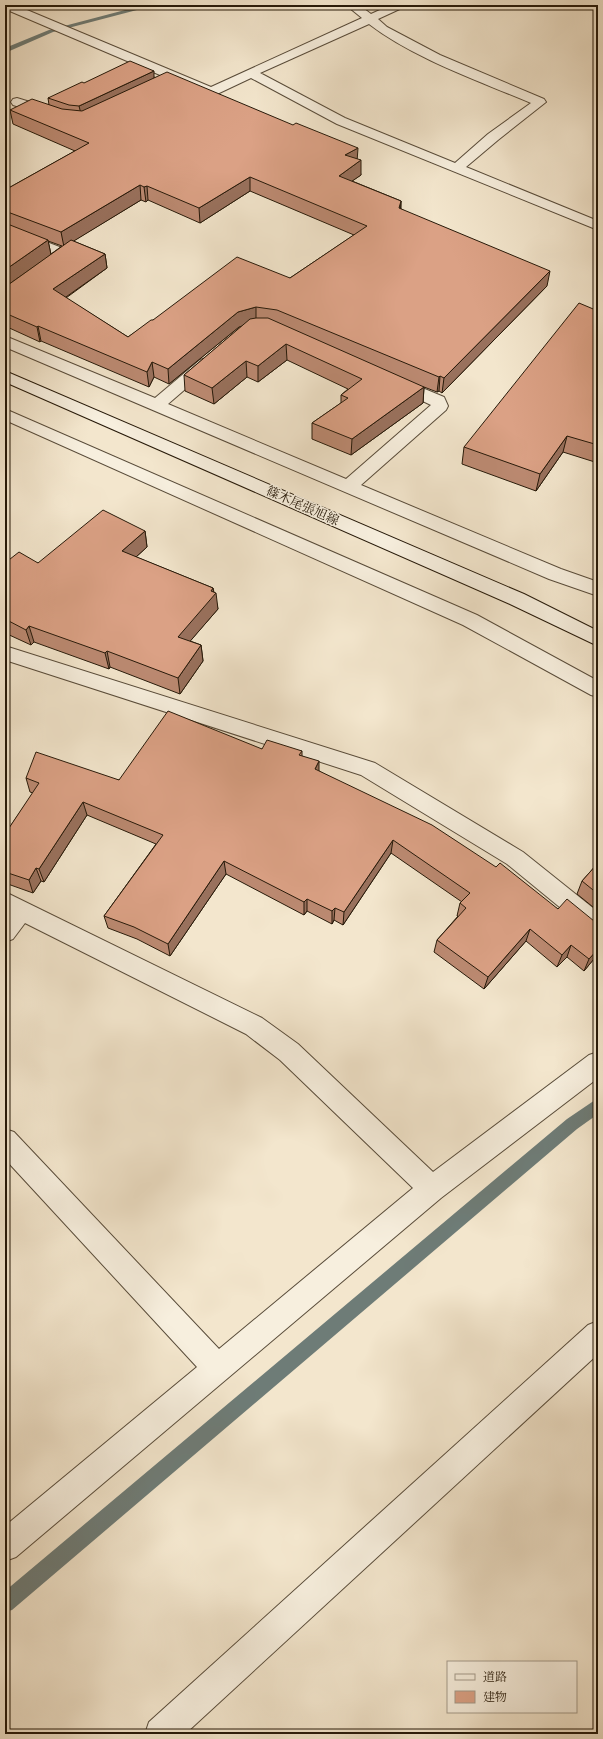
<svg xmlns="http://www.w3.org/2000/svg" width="603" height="1739" font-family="'EB Garamond','Noto Serif JP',serif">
<rect width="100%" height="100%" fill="#f3e6cd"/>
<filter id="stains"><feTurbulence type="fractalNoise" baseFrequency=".005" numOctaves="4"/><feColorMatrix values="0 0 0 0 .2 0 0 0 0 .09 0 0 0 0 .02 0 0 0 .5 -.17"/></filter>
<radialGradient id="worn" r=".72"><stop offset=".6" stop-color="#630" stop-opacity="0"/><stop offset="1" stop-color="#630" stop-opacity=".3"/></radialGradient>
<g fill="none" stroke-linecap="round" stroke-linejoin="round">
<path fill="#6e7c77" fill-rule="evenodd" d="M144 5H156L53 32 5 53V48L49 30Z
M598 1098V1114L577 1129 12 1610 5 1612V1591L567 1119Z"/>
<g stroke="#594c3a" stroke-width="2">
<path id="street" d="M5 5H15L211 87 362 18 346 5H359L371 14 391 5H406L404 7 378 19 387 27 440 55 544 99 546 102 498 140 466 167 598 221V230L337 124 251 78 215 95H207L5 9ZM369 24C413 58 479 81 531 103L488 134 455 163 345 118 260 73Z
M17 98 56 110 58 113 56 116 52 117 13 105 11 102 13 99Z
M5 226 70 251 72 254 10 299 5 300V289L54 255 5 235Z
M5 336 155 398 200 360 206 358 212 360 214 363 212 366 168 404 346 479 431 405 391 386 389 383 391 380 397 378 403 380 444 397 448 406 446 410 361 485 561 569 598 582V596L549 579 5 347Z
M5 409 477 615 598 681V697L591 695 463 625 5 420Z
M5 646 375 763 523 852 598 912V935L590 932 507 864 361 775 5 660Z
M5 892 262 1018 298 1044 433 1172 589 1055 598 1052V1078L441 1198 16 1557 5 1561V1526L197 1367 5 1159V1129L14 1132 219 1349 413 1188 280 1060 246 1034 25 923 13 939 5 942Z
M598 1321V1354L185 1734H145L149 1722 588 1325Z"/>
</g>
<g stroke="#261909" stroke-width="2">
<path id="secondary" d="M5 371 524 594 598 631V646L510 604 5 382Z"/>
</g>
<use href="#street" fill="#f7efde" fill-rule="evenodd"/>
<use href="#secondary" fill="#f7efde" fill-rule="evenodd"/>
</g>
<path fill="#bc8a72" stroke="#261909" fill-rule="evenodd" d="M154 77 357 159 361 175 352 181 401 201V209L547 286 442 393 439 391 437 392 424 387 423 403 351 455 312 439V423L341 403V395L348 389 287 360 258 382 247 377 214 404 185 391 184 375 242 326 239 327 169 384 154 377 149 387 41 341 40 342 5 326V190L75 151 13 124 10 110 49 105 48 98ZM250 191 354 235 290 278 153 320 128 337 66 298 107 268 105 254 73 241 141 200 146 202 148 200 200 223ZM48 241 62 246 51 254Z
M598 311V463L563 452 536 491 462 464 464 447Z
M145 531 147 547 136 557 213 588 218 609 190 641 201 645 203 661 180 694 110 667 109 669 34 642 31 645 5 633V563H38Z
M262 749 302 751V756L319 771 558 909 598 922V954L584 971 567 957 557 967 526 941 484 989 434 952 437 940 458 916H457L460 903 462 902 391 853 343 925 334 920 332 924 307 911 304 915 226 874 170 956 137 939 108 928 104 916 156 844 87 815 44 882 41 881 33 893 5 883V834L33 793 30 792 26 778 119 780Z
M598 863V911L577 894 582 881Z"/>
<path fill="#99715d" stroke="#261909" d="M154 71V80L81 114 79 106Z
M358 148 357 162 345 155Z
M361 160V175L339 190V176Z
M250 177V191L200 223 199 208Z
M140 185 141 200 64 247 61 232Z
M147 186 148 200 146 202 144 187Z
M401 201 400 216 399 208Z
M48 240 51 255 5 287V270Z
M105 254 107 268 56 304 53 289Z
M550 271 547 286 442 393 444 378Z
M256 307V322L239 327 169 384 168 369 238 312Z
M38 326 41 341 40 342 37 327Z
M286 344 287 360 258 382V366Z
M246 361 247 377 214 404 212 388Z
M152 362 154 377 149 387 147 372Z
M440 376 439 391 437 392 439 377Z
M424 387 423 403 351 455 352 439Z
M567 436 563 452 536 491 540 474Z
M145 531 147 547 125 567 122 551Z
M213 588 214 595 216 593 218 609 180 653 178 637Z
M29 626 34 642 31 645 26 630Z
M201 645 203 661 180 694 178 678Z
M107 651 110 667 109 669 105 653Z
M319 761V775L315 769Z
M83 802 87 815 44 882 39 869Z
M393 840 391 853 343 925 344 912Z
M224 861 226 874 170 956 168 944Z
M36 868 41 881 33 893 29 880Z
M307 899V911L304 915V902Z
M335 908 334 920 332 924V911Z
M530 929 526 941 484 989 488 977Z
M571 945 567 957 557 967 562 955Z
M598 949V954L584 971 589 959Z"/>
<path fill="#dba185" stroke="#261909" d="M130 61 154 71 79 106 69 105 48 98 82 82 84 83Z
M167 72 293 125 296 123 358 148 345 155 361 160 339 176 401 201 399 208 550 271 444 378 440 376 439 377 277 310 256 307 238 312 168 369 152 362 147 372 38 326 37 327 5 313V286L8 285 71 240 105 254 53 289 128 337 151 320H153L237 257 290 278 367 226 250 177 199 208 147 186 144 187 140 185 61 232 5 211V190L89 143 10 110 32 99 62 109 82 111Z
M5 223 48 240 5 270Z
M579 303 598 311V445L567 436 540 474 464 447Z
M256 318H268L424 387 352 439 312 423 348 398 341 395 362 379 286 344 258 366 246 361 212 388 184 375 250 319Z
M103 510 145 531 122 551 213 588 211 591 216 593 178 637 201 645 178 678 107 651 105 653 29 626 26 630 5 619V563L19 552 38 563Z
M168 711 262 749 267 740 302 751 299 755 319 761 315 769 432 825 496 867 500 863 558 909 567 899 594 921 598 922V949L589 959 571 945 562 955 530 929 488 977 437 940 466 908 460 903 470 893 393 840 344 912 335 908 332 911 307 899 304 902 224 861 168 944 134 927 104 916 163 835 83 802 39 869 36 868 29 880 5 872V834L39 783 26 778 36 752 119 780Z
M598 863V894L582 881Z"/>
<g text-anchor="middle" stroke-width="3" stroke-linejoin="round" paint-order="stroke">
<g font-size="13" fill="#261909" stroke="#f7efde">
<text transform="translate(303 505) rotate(24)" y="5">篠木尾張旭線</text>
</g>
</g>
<rect width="603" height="1739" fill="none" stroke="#f3e6cd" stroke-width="20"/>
<rect x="6" y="6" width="591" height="1727" fill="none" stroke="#261909" stroke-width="2"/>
<rect x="10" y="10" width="583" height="1719" fill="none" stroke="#261909"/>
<rect x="447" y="1661" width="130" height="52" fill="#f7efde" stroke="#a39989"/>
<rect x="455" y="1674" width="20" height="6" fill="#f7efde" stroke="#a39989"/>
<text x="483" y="1681" font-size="12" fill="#261909">道路</text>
<rect x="455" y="1691" width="20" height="12" fill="#dba185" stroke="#a39989"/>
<text x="483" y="1701" font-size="12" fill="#261909">建物</text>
<rect width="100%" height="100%" filter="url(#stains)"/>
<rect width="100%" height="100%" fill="url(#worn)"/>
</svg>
